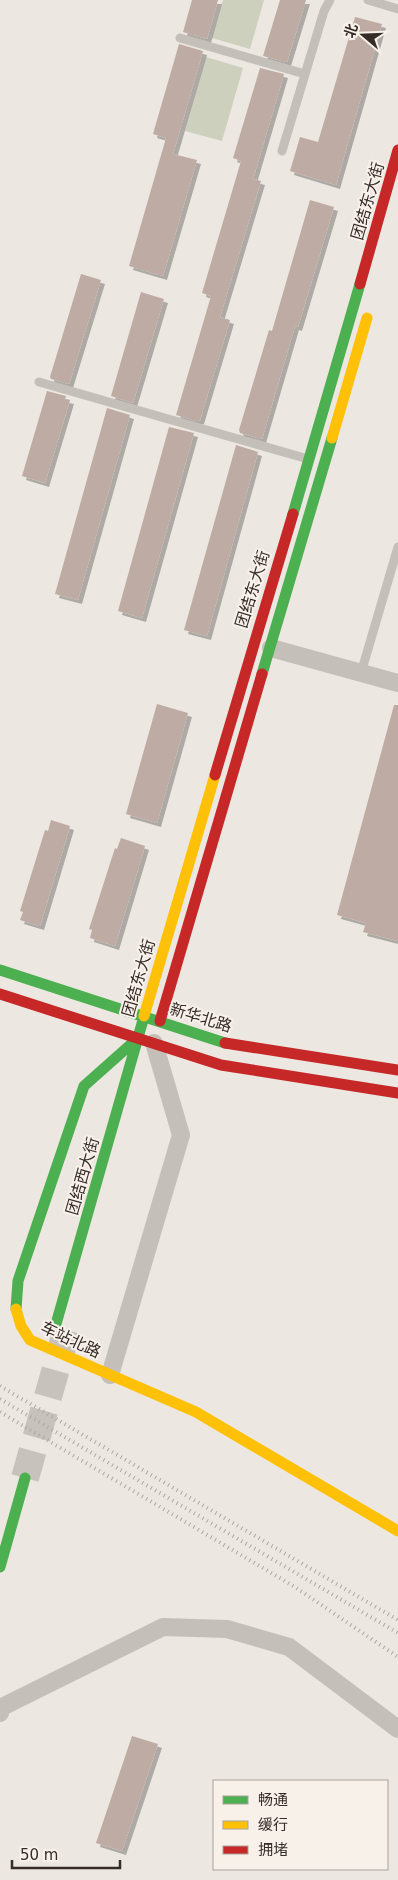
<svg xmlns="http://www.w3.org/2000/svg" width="398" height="1880" font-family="'DejaVu Sans','Noto Sans SC',sans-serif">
<defs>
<filter id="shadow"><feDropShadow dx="4" dy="4" stdDeviation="0" flood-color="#0004"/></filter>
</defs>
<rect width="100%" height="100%" fill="#ece7e1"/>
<path fill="#cdd0bc" d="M223 0H264L250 49 212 38Z
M206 57 243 68 222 141 185 131Z"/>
<path fill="#beaca4" filter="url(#shadow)" d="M192 0H218L207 39 183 32Z
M280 0H306L287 62 263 56Z
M355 17 382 24 336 185 290 171 300 137 318 142Z
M179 44 203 51 173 154 197 160 163 276 129 266 166 138 153 134Z
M260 68 284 74 253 179 261 181 220 317 230 320 200 420 197 421 176 415 211 296 202 293 241 161 233 158Z
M310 200 334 207 298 327 295 326 262 439 240 433 239 430 269 330 272 331Z
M81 274 101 280 69 384 51 379 50 377Z
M141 292 164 299 133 403 111 396Z
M47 391 66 396 65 399 70 400 45 483 22 476Z
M107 408 130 415 78 600 55 594Z
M169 427 194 433 142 618 118 611Z
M236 445 258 452 207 636 184 630Z
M157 704 188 713 157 823 126 814Z
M394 705H398V941L363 932 366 923 337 915Z
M51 820 70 826 40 926 20 920 23 912 20 911 45 830 48 831Z
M121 838 145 846 115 946 90 938 92 930 89 929 115 848 117 849Z
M132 1736 158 1744 122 1851 96 1843Z"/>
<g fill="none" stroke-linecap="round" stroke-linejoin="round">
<path stroke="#c7c2bc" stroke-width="28" stroke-dasharray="28 14" stroke-linecap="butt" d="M25 1478 68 1326"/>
<path stroke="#c5bfba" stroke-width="9" d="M368 0 398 9
M180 38 305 74
M282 151 324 11 330 0
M39 382 308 459
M361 673 398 547"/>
<path stroke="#c5bfba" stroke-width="18" d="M271 648 398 683
M110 1375 181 1135 154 1043
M0 1713 2 1707 163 1627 227 1629 289 1647 398 1729"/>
<path stroke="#4caf50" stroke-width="11" d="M293 514 360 284
M262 674 332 438
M0 970 225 1043
M16 1309 18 1281 84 1086 138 1038
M56 1324 143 1020
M0 1567 25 1478"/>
<path stroke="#ffc107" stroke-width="11" d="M332 438 367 318
M144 1016 215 775
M16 1309 21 1326 30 1340 196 1412 398 1531"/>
<path stroke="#c62828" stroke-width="11" d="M360 284 398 150
M215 775 293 514
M0 994 221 1065 398 1093
M160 1021 262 674
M225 1043 398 1070"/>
<path stroke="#ada8a4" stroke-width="4" stroke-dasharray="1 4" stroke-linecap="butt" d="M0 1386 398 1620
M0 1399 398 1633
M0 1412 295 1587 398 1657"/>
</g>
<g text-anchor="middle" stroke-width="4" stroke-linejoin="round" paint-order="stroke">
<g font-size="16" fill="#352c29" stroke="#f8f1e9">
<text transform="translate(367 201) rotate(-74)" y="6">团结东大街</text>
<text transform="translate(252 589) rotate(-73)" y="6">团结东大街</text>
<text transform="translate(138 978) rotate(-74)" y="6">团结东大街</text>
<text transform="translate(201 1017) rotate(17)" y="6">新华北路</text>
<text transform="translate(82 1176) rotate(-74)" y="6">团结西大街</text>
<text transform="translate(71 1339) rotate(25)" y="6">车站北路</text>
</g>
</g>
<rect x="213" y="1780" width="175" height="90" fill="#f8f1e9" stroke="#aaa29c"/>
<rect x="223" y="1796" width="25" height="8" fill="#4caf50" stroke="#aaa29c"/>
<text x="258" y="1805" font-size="15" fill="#352c29">畅通</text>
<rect x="223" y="1821" width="25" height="8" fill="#ffc107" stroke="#aaa29c"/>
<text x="258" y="1830" font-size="15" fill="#352c29">缓行</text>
<rect x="223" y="1846" width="25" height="8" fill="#c62828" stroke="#aaa29c"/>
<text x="258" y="1855" font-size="15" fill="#352c29">拥堵</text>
<g transform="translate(363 35) rotate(289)" stroke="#f8f1e9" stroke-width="4" paint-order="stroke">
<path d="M0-4L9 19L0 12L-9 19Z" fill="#352c29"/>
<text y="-8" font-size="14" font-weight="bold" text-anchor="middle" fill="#352c29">北</text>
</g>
<path d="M12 1860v8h108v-8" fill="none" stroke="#352c29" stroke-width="2.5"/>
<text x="20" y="1860" font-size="15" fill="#352c29" stroke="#f8f1e9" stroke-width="4" paint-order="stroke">50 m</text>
</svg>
